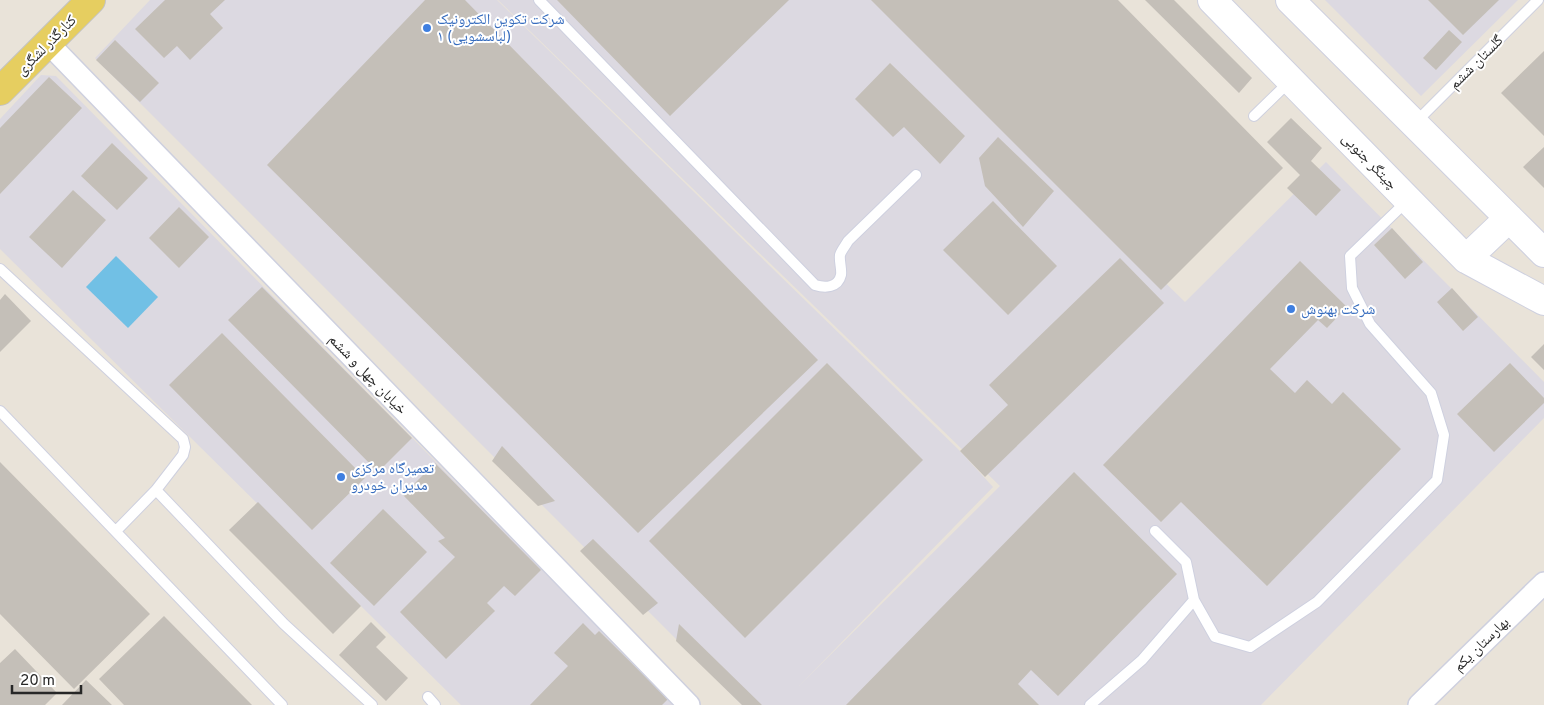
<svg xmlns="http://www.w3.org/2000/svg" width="1544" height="705" viewBox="0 0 1544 705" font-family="Overpass,'Noto Naskh Arabic',sans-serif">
<rect width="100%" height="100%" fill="#e9e3d9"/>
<path fill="#dcd9e1" d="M150 0H497L960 451 993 487 799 686 1000 486 498 0H877L1185 302 1326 162 1544 382V418L1261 705H742L95 58Z
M1325 0H1518L1421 96Z
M41 75 56 76 675 705H461L0 249V119Z"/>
<path fill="#71c0e5" d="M116 256 158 297 128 328 86 287Z"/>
<path fill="#c4bfb8" d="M165 0H225L210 14 223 28 190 60 177 46 164 58 135 29Z
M425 0H465L818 360 638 533 267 165Z
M557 0H789L670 116Z
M871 0H1118L1283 168 1161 290Z
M1145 0H1174L1252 78 1239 93Z
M1428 0H1499L1463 35Z
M1449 30 1462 42 1436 70 1423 58Z
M115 40 159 83 140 102 96 60Z
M1544 51V136L1501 93Z
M890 63 965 136 940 164 904 127 893 137 855 99Z
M49 77 82 108 0 194V128Z
M1291 118 1322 148 1311 161 1341 190 1316 216 1287 188 1300 175 1267 142Z
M998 137 1054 191 1023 227 985 186 979 158Z
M112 143 148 178 117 210 81 176Z
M1544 147V188L1523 167Z
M73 190 106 220 62 268 29 237Z
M993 201 1057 266 1008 315 943 250Z
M179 207 209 237 179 268 149 238Z
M1392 228 1423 262 1405 279 1374 245Z
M1120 258 1164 303 985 477 960 451 1008 405 989 385Z
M1300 261 1347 307 1327 328 1318 320 1270 369 1295 393 1307 380 1332 404 1343 392 1401 449 1267 586 1181 502 1161 522 1103 465Z
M262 287 412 438 378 472 228 320Z
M1452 288 1478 317 1463 331 1437 302Z
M5 294 31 321 0 352V300Z
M222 333 365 478 312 530 169 385Z
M1544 344V370L1531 357Z
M827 363 923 460 745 638 649 541Z
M1510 363 1544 398V403L1494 452 1457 414Z
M502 446 555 501 538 506 492 461Z
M0 462 150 614 74 689 0 614Z
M435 463 541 570 515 596 504 586 487 603 495 611 446 659 400 612 455 557 438 541 445 538 403 495Z
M1074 472 1177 574 1058 696 1031 670 1018 684 1039 705H846Z
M258 502 361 606 333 634 229 530Z
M383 509 427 552 374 606 330 563Z
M593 539 658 603 643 615 580 551Z
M164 616 252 705H124L99 679Z
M371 622 386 637 376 647 408 678 386 701 339 655Z
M583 623 595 635 599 631 668 699 662 705H530L568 666 554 653Z
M679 624 762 705H742L676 641Z
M15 649 57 693 45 705H0V663Z
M86 680 112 705H62Z"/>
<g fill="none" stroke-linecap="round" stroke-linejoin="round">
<g stroke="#ced0df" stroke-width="12">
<path id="service" d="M539 0 815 285C825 288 838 288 841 275 842 269 839 261 840 255 841 251 846 245 848 241L916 175
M1254 116 1290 81
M1415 123 1538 0
M0 269 183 439 185 447 183 455 156 490 116 531
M0 411 282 705
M156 490 284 624 372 705
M1194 600 1215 637 1250 647 1317 602 1437 480 1444 435 1431 393 1370 324 1352 288 1350 256 1407 201
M428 697 435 705
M1090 705 1142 660 1194 600 1186 562 1155 531"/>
</g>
<g stroke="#ced0df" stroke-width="24">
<path id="minor" d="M48 43 689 705
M1419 705 1544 583"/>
</g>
<g stroke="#ced0df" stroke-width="30">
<path id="secondary" d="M1212 0 1466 259 1544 301
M1290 0 1544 253
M1466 259 1509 218"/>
</g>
<g stroke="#c3c3c3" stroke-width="30">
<path id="primary" d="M0 91 91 0"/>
</g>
<use href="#service" stroke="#fff" stroke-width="10"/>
<use href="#minor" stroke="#fff" stroke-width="21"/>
<use href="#secondary" stroke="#fff" stroke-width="28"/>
<use href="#primary" stroke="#e6ce60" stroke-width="28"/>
</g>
<g fill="#3f7fe0" stroke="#fff" stroke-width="2">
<circle cx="427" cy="28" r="5"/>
<circle cx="1291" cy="309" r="5"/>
<circle cx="341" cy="477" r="5"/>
</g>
<g text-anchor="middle" stroke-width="4" stroke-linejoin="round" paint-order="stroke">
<g font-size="15" fill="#366cbe" stroke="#fff" text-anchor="start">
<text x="437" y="24">شرکت تکوین الکترونیک<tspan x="437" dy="17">۱ (لباسشویی)</tspan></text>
<text x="1301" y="314">شرکت بهنوش</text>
<text x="351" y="473">تعمیرگاه مرکزی<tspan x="351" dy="17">مدیران خودرو</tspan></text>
</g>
<g font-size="15" fill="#272727" stroke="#fff">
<text transform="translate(46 45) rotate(-45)" y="5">کنارگذر لشگری</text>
<text transform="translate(1476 62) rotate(-45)" y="5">گلستان ششم</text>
<text transform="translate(1370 161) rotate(46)" y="5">چیتگر جنوبی</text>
<text transform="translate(368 374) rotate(46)" y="5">خیابان چهل و ششم</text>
<text transform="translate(1481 644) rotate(-44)" y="5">بهارستان یکم</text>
</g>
</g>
<path d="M12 685v8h69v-8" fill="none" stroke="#272727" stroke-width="2.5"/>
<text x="20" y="685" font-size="15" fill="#272727" stroke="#ffffff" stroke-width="4" paint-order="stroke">20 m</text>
</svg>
